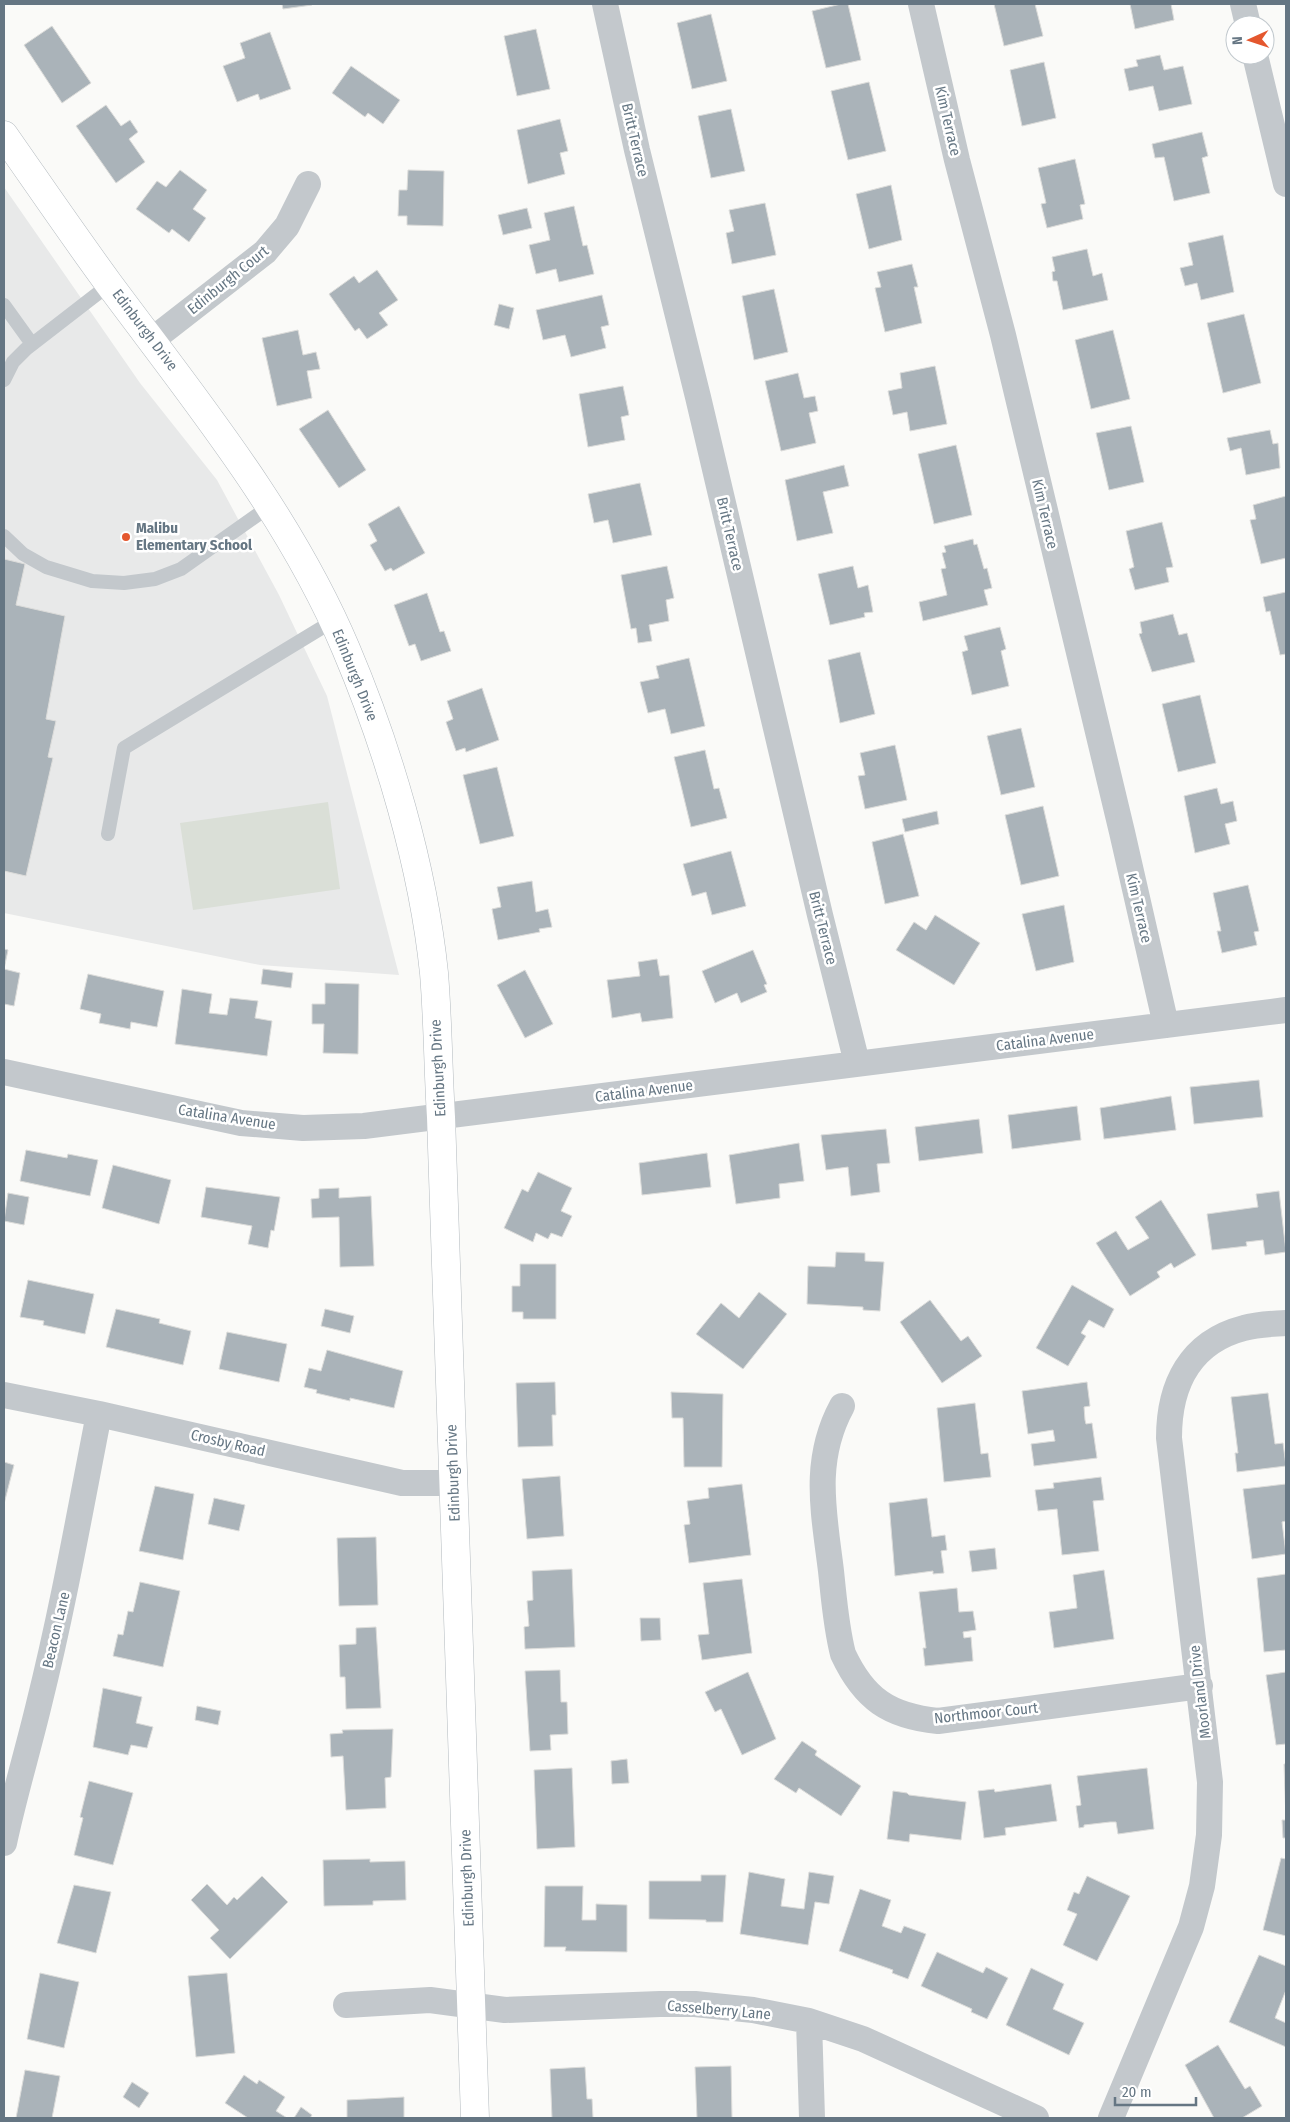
<svg xmlns="http://www.w3.org/2000/svg" width="1290" height="2122" viewBox="0 0 1290 2122" font-family="'Fira Sans Condensed',sans-serif">
<rect width="100%" height="100%" fill="#fafaf8"/>
<path fill="#e8e9e9" d="M4 187 140 383 217 480 279 595 327 696 399 975 260 965 4 913Z"/>
<path fill="#dadfd7" d="M328 802 340 889 193 910 180 823Z"/>
<path fill="#aab3b9" stroke="#dcdcda" d="M282 4H312V5L283 9Z
M841 4H848L861 60 826 68 812 11Z
M994 4H1035L1043 36 1004 46Z
M1130 4H1171L1174 20 1135 29Z
M711 14 727 81 692 89 677 23Z
M52 26 91 83 62 103 24 45Z
M536 29 550 89 517 96 504 36Z
M270 32 291 89 260 100 258 94 237 102 223 66 245 58 240 43Z
M1160 55 1164 70 1183 66 1192 104 1159 111 1153 86 1129 91 1124 69 1138 66 1136 60Z
M1044 62 1056 118 1022 126 1010 70Z
M351 66 400 100 383 124 368 113 365 117 332 93Z
M869 82 886 151 848 160 831 91Z
M106 105 121 126 130 120 138 132 129 139 145 162 116 183 76 126Z
M731 109 745 171 711 178 698 116Z
M560 119 568 151 560 153 565 174 528 184 517 130Z
M1202 132 1208 156 1202 158 1210 193 1174 201 1164 157 1155 158 1152 144Z
M1075 159 1085 204 1080 205 1083 219 1047 228 1041 204 1046 203 1038 168Z
M180 170 207 190 193 209 206 218 189 242 172 229 169 233 136 209 157 181 166 187Z
M408 170 444 171 443 226 407 225V216H398L399 190H407Z
M891 185 902 240 869 249 856 194Z
M765 203 776 255 732 264 726 233 734 231 729 210Z
M574 206 583 246 587 245 594 274 559 282 556 269 536 274 529 245 550 240 544 213Z
M527 208 532 228 503 235 498 215Z
M1223 235 1234 292 1201 300 1197 283 1185 286 1180 268 1193 265 1188 243Z
M1087 249 1093 276 1102 273 1108 300 1063 310 1057 281H1053L1052 272 1055 271 1052 257Z
M912 264 918 287H914L922 323 885 332 875 288 881 287 877 272Z
M377 270 398 300 379 313 388 325 367 339 359 328 355 331 329 294 354 276 359 283Z
M774 289 788 352 754 360 742 296Z
M602 295 609 325 601 327 606 348 571 357 565 335 543 340 536 310Z
M499 304 514 308 509 329 494 325Z
M1244 314 1261 383 1223 393 1207 323Z
M298 330 303 355 316 352 320 369 307 371 312 398 277 406 262 338Z
M1113 330 1130 399 1091 409 1075 340Z
M935 366 947 424 910 431 907 412 893 415 888 391 902 388 900 373Z
M798 373 804 398 815 396 818 411 809 413 816 443 781 451 765 381Z
M623 386 629 415 621 417 625 440 588 447 579 394Z
M328 410 366 470 339 488 299 429Z
M1131 426 1144 482 1109 490 1096 433Z
M1270 430 1273 444 1278 443 1280 468 1246 475 1241 448 1230 451 1227 438Z
M956 445 972 515 934 524 918 454Z
M844 465 849 486 823 492 833 533 797 541 785 480Z
M640 483 652 535 613 543 608 520 594 523 588 494Z
M1286 496V558L1261 564 1250 520 1256 519 1253 505Z
M399 506 425 553 393 571 391 568 385 571 370 545 377 541 368 524Z
M1162 522 1173 567 1166 568 1169 582 1135 590 1129 569 1134 567 1126 531Z
M973 539 974 545 977 544 984 569 987 568 992 588 984 590 988 605 923 621 919 602 947 595 941 569 946 568 942 553 946 552 944 546Z
M4 559 25 564 16 605 65 616 46 719 56 721 48 757 53 758 26 876 4 871Z
M667 566 674 598 666 600 669 621 649 625 652 641 638 643 636 628 631 629 621 575Z
M853 566 858 588 868 585 873 612 864 613 865 617 830 625 818 574Z
M1286 592V654L1280 655 1270 611 1266 612 1263 597Z
M427 593 440 632 444 631 451 651 421 661 415 644 409 646 394 605Z
M1173 614 1179 635 1187 633 1195 662 1152 672 1139 634 1142 633 1140 622Z
M1000 627 1006 649 1001 651 1009 686 972 695 962 652 968 650 964 636Z
M860 652 875 714 840 723 828 660Z
M689 658 705 726 671 734 665 709 648 713 640 682 659 678 656 666Z
M482 688 499 740 466 752 465 748 456 751 446 722 453 719 447 701Z
M1200 695 1216 763 1178 772 1162 704Z
M1021 728 1035 787 1001 795 987 736Z
M895 745 907 800 865 809 858 776 865 775 860 753Z
M705 750 714 789 719 788 727 818 691 827 674 757Z
M497 767 514 836 480 844 463 775Z
M1217 788 1221 804 1233 801 1237 821 1225 824 1230 844 1195 853 1184 796Z
M1043 806 1059 876 1021 885 1005 815Z
M937 811 939 824 905 832 902 819Z
M903 834 919 896 885 904 872 842Z
M731 851 746 906 712 915 706 892 692 896 683 864Z
M532 881 536 912 548 909 552 927 539 929 540 932 498 940 492 909 501 907 497 887Z
M1248 885 1259 931 1254 932 1257 945 1222 953 1217 931H1221L1213 893Z
M1064 905 1074 962 1036 971 1022 914Z
M935 915 980 943 954 985 896 950 914 922 926 930Z
M4 949 8 950 4 969 20 973 14 1006 4 1004Z
M753 950 767 984 764 985 767 992 741 1003 737 993 715 1003 702 971Z
M657 959 660 976 669 975 673 1018 642 1022 640 1013 612 1018 607 980 640 976 638 962Z
M263 969 293 973 291 988 261 984Z
M525 970 553 1024 525 1038 497 985Z
M88 974 164 991 157 1027 131 1022 130 1029 99 1023 101 1014 80 1009Z
M325 983 359 984 358 1054 323 1053 324 1024H312V1004H325Z
M182 989 212 994 209 1013 227 1015 230 998 258 1001 255 1018 272 1021 267 1056 175 1044Z
M1259 1080 1263 1117 1194 1124 1190 1087Z
M1171 1096 1176 1130 1104 1139 1100 1108Z
M1077 1106 1081 1140 1012 1149 1008 1115Z
M979 1119 983 1153 919 1161 915 1127Z
M886 1129 890 1163 877 1164 880 1192 851 1196 848 1167 826 1170 821 1135Z
M799 1143 804 1181 779 1184 780 1198 736 1204 729 1155Z
M26 1150 67 1158 68 1154 98 1160 90 1196 20 1181Z
M707 1153 711 1187 642 1195 639 1163Z
M113 1165 171 1180 159 1224 102 1208Z
M538 1172 572 1188 561 1211 572 1216 562 1237 551 1233 548 1239 536 1233 533 1242 504 1228 522 1189 528 1192Z
M206 1187 280 1197 274 1231 271 1230 268 1248 248 1244 252 1226 201 1217Z
M339 1188V1198L371 1196 374 1266 340 1267 339 1217 312 1218 311 1199 319 1198V1189Z
M1279 1191 1286 1252 1265 1255 1263 1240 1246 1242 1247 1246 1212 1250 1207 1214 1258 1207 1256 1194Z
M8 1193 29 1197 24 1225 4 1221Z
M1161 1200 1196 1255 1174 1268 1171 1263 1157 1272 1160 1277 1130 1296 1096 1243 1116 1231 1128 1250 1149 1238 1135 1217Z
M836 1252 865 1253V1261L884 1262 880 1311 863 1310V1307L807 1304 808 1266 835 1267Z
M520 1264H556V1319H523V1312H512V1286H520Z
M28 1280 94 1294 85 1334 43 1325 44 1321 20 1317Z
M1072 1285 1114 1309 1104 1328 1089 1320 1081 1333 1086 1336 1068 1366 1036 1348Z
M759 1292 787 1314 743 1369 696 1334 721 1303 739 1318Z
M930 1300 961 1341 968 1336 982 1356 942 1383 900 1322Z
M116 1309 160 1319 159 1323 191 1331 183 1365 106 1347Z
M325 1309 354 1316 350 1333 321 1326Z
M227 1332 287 1344 279 1382 219 1369Z
M327 1350 403 1371 394 1408 350 1398V1401L316 1393 317 1390 304 1387 309 1368 321 1371Z
M555 1382 556 1415H552L553 1446 518 1447 516 1383Z
M1087 1382 1090 1406 1084 1407 1085 1420 1086 1424 1092 1423 1097 1458 1034 1466 1031 1444 1055 1441 1053 1430 1028 1434 1022 1391Z
M671 1392 723 1394 722 1467H684L683 1418H672Z
M1268 1393 1275 1444 1283 1443 1286 1466 1237 1472 1235 1453H1238L1231 1397Z
M975 1403 981 1454 988 1453 991 1477 944 1482 937 1408Z
M4 1462 14 1465 4 1504Z
M560 1476 564 1536 527 1539 522 1479Z
M1101 1477 1104 1500 1093 1501 1099 1551 1062 1555 1057 1509 1038 1511 1035 1490 1054 1488 1053 1483Z
M742 1484 751 1555 689 1563 684 1525 690 1524 687 1501 709 1498 708 1488Z
M1286 1484V1521L1282 1522 1286 1554 1252 1559 1243 1489Z
M155 1486 194 1494 183 1560 139 1551Z
M214 1498 245 1505 239 1531 208 1524Z
M927 1498 932 1537 945 1535 947 1550 941 1551 944 1573 933 1574V1571L895 1576 889 1503Z
M376 1537 378 1605 339 1606 337 1538Z
M995 1548 997 1569 972 1572 969 1551Z
M572 1569 575 1647 525 1649 524 1627 529 1626 527 1601 533 1600 532 1571Z
M1104 1570 1114 1639 1054 1648 1049 1612 1077 1608 1073 1575Z
M1286 1574V1650L1264 1652 1257 1578Z
M742 1579 752 1653 702 1660 698 1635 709 1634 703 1583Z
M140 1582 180 1591 163 1667 113 1656 118 1634 123 1635 128 1611 133 1612Z
M957 1588 959 1612 973 1611 976 1630 963 1632 964 1638 971 1637 973 1661 925 1666 923 1648H926L919 1592Z
M640 1618H660L661 1640 641 1641Z
M376 1627 381 1708 346 1709 345 1677H340L339 1645 356 1644V1628Z
M560 1670 561 1702H567L568 1734 550 1735 551 1750 530 1751 525 1671Z
M748 1672 776 1739 742 1755 721 1709 715 1712 705 1692Z
M1286 1672V1744L1276 1745 1266 1675Z
M103 1688 142 1697 136 1723 153 1727 147 1748 131 1745 128 1755 93 1747Z
M197 1706 221 1711 218 1725 195 1720Z
M393 1729 391 1777 385 1778 386 1808 346 1810 343 1756 331 1757 330 1734 343 1733 342 1730Z
M802 1741 817 1751 815 1755 861 1786 841 1816 799 1788 796 1793 774 1779Z
M627 1759 629 1783 612 1784 611 1761Z
M1284 1764H1286V1838H1283L1282 1820H1286Z
M572 1768 575 1847 537 1849 534 1770Z
M1147 1768 1154 1829 1118 1834 1116 1822H1110L1084 1825V1827L1079 1828 1076 1806 1081 1805 1077 1776Z
M89 1781 133 1793 113 1865 74 1855 83 1818 80 1817Z
M1051 1784 1057 1821 1005 1828 1006 1835 984 1838 978 1791 994 1789 995 1792Z
M893 1791 907 1793 909 1795 966 1802 961 1840 910 1834 909 1842 887 1839Z
M1281 1858 1286 1859V1936L1263 1930Z
M370 1859V1862L405 1861 406 1900 373 1901V1905L324 1906 323 1860Z
M749 1872 785 1879 781 1906 804 1909 809 1872 834 1876 829 1904 815 1902 808 1945 740 1934Z
M701 1875H726L723 1922H706V1920L649 1919V1881H701Z
M262 1876 288 1902 230 1959 210 1938 219 1930 191 1900 207 1884 227 1905 234 1897 237 1900Z
M1087 1876 1130 1896 1097 1961 1063 1945 1077 1914 1067 1910 1074 1892 1079 1894Z
M74 1885 111 1892 96 1953 57 1943Z
M545 1886H583L582 1920H596V1904L627 1905V1952L565 1951 566 1947H544Z
M860 1889 891 1900 882 1926 901 1933 904 1926 926 1934 908 1979 892 1973 893 1970 839 1951Z
M937 1952 983 1973 986 1967 1008 1978 987 2019 971 2012 972 2009 921 1986Z
M1259 1955 1286 1966V1990L1275 2018 1286 2023V2047L1229 2022Z
M1031 1968 1064 1984 1053 2009 1084 2023 1069 2055 1006 2025Z
M40 1973 79 1982 64 2048 27 2039Z
M227 1973 235 2053 196 2057 188 1976Z
M1218 2045 1245 2089 1250 2086 1262 2106 1242 2118H1214L1185 2065Z
M731 2066 732 2118H697L695 2067Z
M585 2067 587 2099H592L593 2118H552L550 2069Z
M25 2070 60 2076 52 2118H16Z
M244 2075 257 2084 259 2080 285 2097 276 2111 287 2118H248L225 2103Z
M132 2082 149 2093 139 2108 123 2097Z
M404 2097V2118H347V2100Z
M301 2107 312 2115 310 2118H294Z"/>
<g fill="none" stroke-linecap="round" stroke-linejoin="round">
<g stroke="#b3babf" stroke-width="29">
<path id="secondary" d="M4 135C39 185 73 235 109 284 195 400 289 514 346 649 388 748 423 866 434 973 438 1021 438 1069 441 1117L475 2118"/>
</g>
<path stroke="#c3c8cc" stroke-width="14" d="M4 305 32 344
M4 380 13 362 26 349 110 284
M4 536 23 554 46 567 92 581 124 583 155 579 181 569 270 506
M108 834 124 748 333 621"/>
<path stroke="#c3c8cc" stroke-width="26" d="M605 4 637 150 698 397 820 915 857 1063
M921 4 957 160 1003 335 1122 832 1166 1025
M1243 4 1248 25
M1255 55 1286 184
M152 340 265 252 287 226 308 184
M4 1072 241 1123 303 1128 364 1126 1286 1010
M4 1395 99 1414 402 1483H454
M842 1406C812 1461 824 1513 831 1571 834 1599 836 1627 843 1654 864 1699 889 1716 938 1721L1200 1686
M4 1843C14 1796 28 1750 39 1704 63 1608 80 1511 99 1414
M346 2005 430 2000 505 2010 660 2004H695L753 2010 809 2021 863 2039 1036 2118
M809 2021 812 2118
M1111 2118 1191 1927 1202 1886 1209 1835 1210 1782 1169 1438C1169 1385 1190 1342 1244 1328 1258 1324 1273 1324 1286 1323"/>
<use href="#secondary" stroke="#fff" stroke-width="28"/>
</g>
<circle fill="#e4572e" stroke="#fff" stroke-width="2" cx="126" cy="537" r="5"/>
<g text-anchor="middle" stroke-width="5" stroke-linejoin="round" paint-order="stroke">
<g font-size="15" fill="#657683" stroke="#fff">
<text transform="translate(948 121) rotate(77)" y="5">Kim Terrace</text>
<text transform="translate(635 140) rotate(77)" y="5">Britt Terrace</text>
<text transform="translate(228 280) rotate(-39)" y="5">Edinburgh Court</text>
<text transform="translate(145 330) rotate(53)" y="5">Edinburgh Drive</text>
<text transform="translate(1045 514) rotate(77)" y="5">Kim Terrace</text>
<text transform="translate(730 534) rotate(77)" y="5">Britt Terrace</text>
<text transform="translate(355 675) rotate(68)" y="5">Edinburgh Drive</text>
<text transform="translate(1139 908) rotate(77)" y="5">Kim Terrace</text>
<text transform="translate(823 928) rotate(76)" y="5">Britt Terrace</text>
<text transform="translate(1045 1040) rotate(-7)" y="5">Catalina Avenue</text>
<text transform="translate(438 1068) rotate(-93)" y="5">Edinburgh Drive</text>
<text transform="translate(644 1091) rotate(-7)" y="5">Catalina Avenue</text>
<text transform="translate(227 1117) rotate(9)" y="5">Catalina Avenue</text>
<text transform="translate(228 1443) rotate(13)" y="5">Crosby Road</text>
<text transform="translate(453 1473) rotate(-92)" y="5">Edinburgh Drive</text>
<text transform="translate(56 1630) rotate(-77)" y="5">Beacon Lane</text>
<text transform="translate(1200 1692) rotate(-97)" y="5">Moorland Drive</text>
<text transform="translate(986 1713) rotate(-6)" y="5">Northmoor Court</text>
<text transform="translate(467 1878) rotate(-92)" y="5">Edinburgh Drive</text>
<text transform="translate(719 2010) rotate(5)" y="5">Casselberry Lane</text>
</g>
<g font-size="15" font-weight="bold" fill="#657683" stroke="#fff" text-anchor="start">
<text x="136" y="533">Malibu<tspan x="136" dy="17">Elementary School</tspan></text>
</g>
</g>
<rect width="1290" height="2122" fill="none" stroke="#657683" stroke-width="10"/>
<g transform="translate(1250 40) rotate(267)"><circle r="24" fill="#ffffff" stroke="#c1c8cd"/>
<path d="M0-4L9 19L0 12L-9 19Z" fill="#e4572e"/>
<text y="-8" font-size="14" font-weight="bold" text-anchor="middle" fill="#657683">N</text>
</g>
<path d="M1115 2097v8h81v-8" fill="none" stroke="#657683" stroke-width="2.5"/>
<text x="1122" y="2097" font-size="15" fill="#657683" stroke="#ffffff" stroke-width="4" paint-order="stroke">20 m</text>
</svg>
